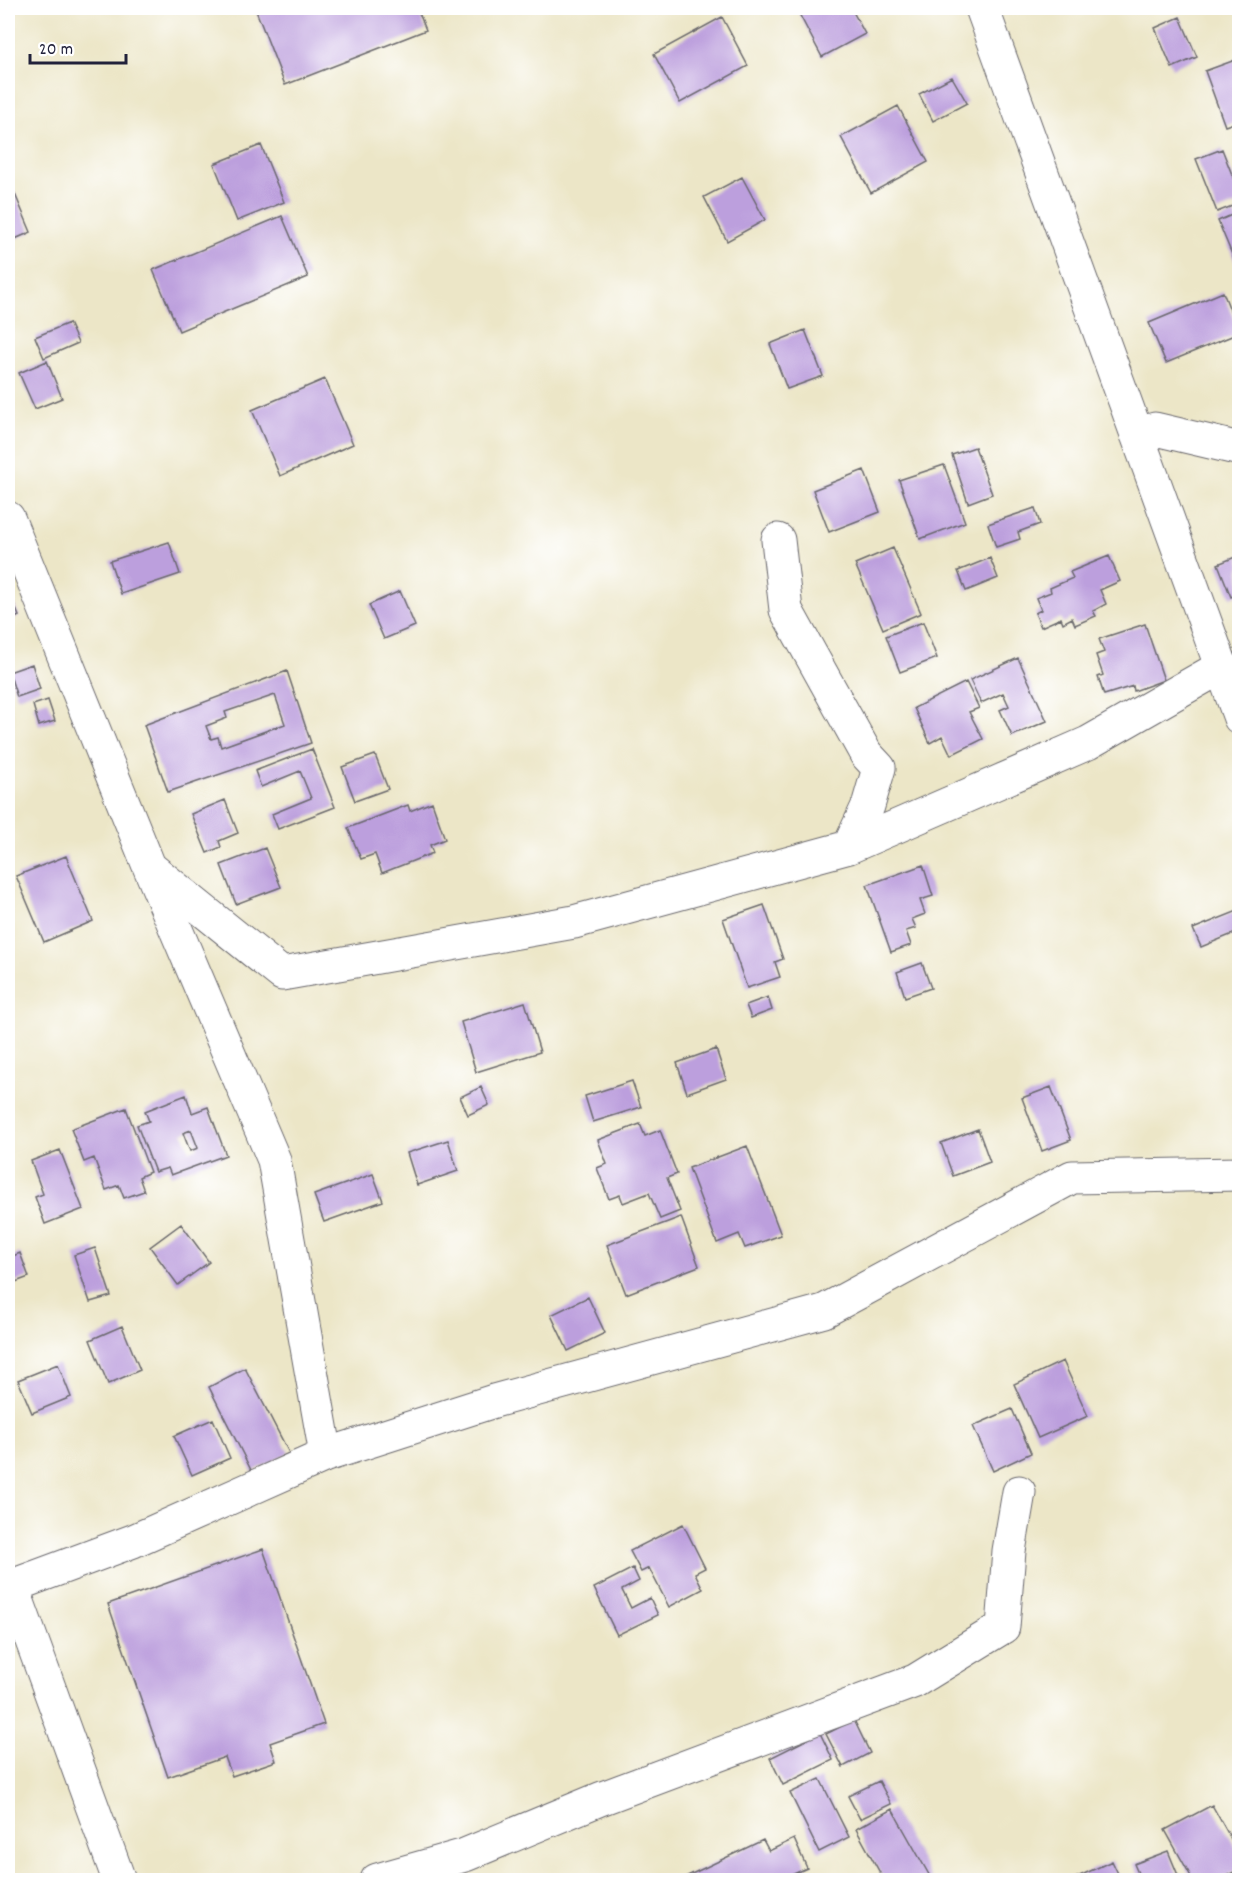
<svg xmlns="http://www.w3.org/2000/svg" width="1247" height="1888" viewBox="0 0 1247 1888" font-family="Dekko,sans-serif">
<rect width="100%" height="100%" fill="#fff"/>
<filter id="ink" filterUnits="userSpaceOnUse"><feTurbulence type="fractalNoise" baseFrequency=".0167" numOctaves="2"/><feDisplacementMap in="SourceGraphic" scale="12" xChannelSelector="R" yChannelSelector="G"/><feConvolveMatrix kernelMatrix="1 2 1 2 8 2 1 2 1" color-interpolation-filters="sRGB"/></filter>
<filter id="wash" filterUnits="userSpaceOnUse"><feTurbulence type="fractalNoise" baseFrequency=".008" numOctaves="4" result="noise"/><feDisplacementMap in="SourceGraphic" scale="24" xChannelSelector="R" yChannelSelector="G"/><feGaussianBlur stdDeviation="1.35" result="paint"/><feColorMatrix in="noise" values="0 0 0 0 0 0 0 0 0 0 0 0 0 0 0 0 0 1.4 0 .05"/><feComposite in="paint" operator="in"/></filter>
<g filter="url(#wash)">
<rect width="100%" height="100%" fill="#ece6c7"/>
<g id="blocks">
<path fill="#bc9fdd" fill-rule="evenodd" d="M255 8H417L426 30 285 85Z
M796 8H851L865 34 822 57Z
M722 17 748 66 680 103 654 54Z
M1180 17 1197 57 1172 68 1155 28Z
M1238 59 1240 64V121L1225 126 1205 71Z
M952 77 967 103 933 121 919 94Z
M898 106 928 162 871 193 841 137Z
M261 145 284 202 237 221 214 164Z
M1222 149 1240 195V203L1217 212 1196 159Z
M742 177 765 220 727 241 704 197Z
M12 187 31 232 8 242V189Z
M1234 214 1240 227 1239 271 1218 221Z
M282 216 308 277 179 331 153 270Z
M1223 292 1239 333 1166 363 1149 323Z
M69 323 78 343 44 358 35 337Z
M805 330 823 376 787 389 770 344Z
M47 361 62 398 35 409 19 373Z
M325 379 353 444 280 476 252 410Z
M975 447 992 494 968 503 952 455Z
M944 465 965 522 920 539 899 480Z
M864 470 880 512 829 532 813 490Z
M1035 508 1040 524 1018 532 1020 539 996 547 988 524Z
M169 542 180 574 121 594 110 561Z
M893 548 921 613 883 629 855 564Z
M1240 555V593L1231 597 1218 564Z
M1109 556 1120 581 1100 590 1106 604 1093 611 1096 616 1075 625 1072 618 1063 623 1061 618 1041 627 1035 613 1041 610 1036 598 1051 592 1050 588 1073 578 1070 572Z
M990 558 998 578 966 591 958 571Z
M8 590 19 616 8 621Z
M400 591 415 626 384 639 369 605Z
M923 622 937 658 900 672 886 636Z
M1145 624 1164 680 1134 691 1133 686 1104 695 1098 677 1103 675 1096 655 1104 652 1099 639Z
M1018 658 1047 721 1012 736 1000 710 1009 706 1003 693 981 703 970 680Z
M32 664 40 689 17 697 9 672Z
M287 671 311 743 168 792 144 725ZM275 695 285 724 221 747 218 737 211 739 206 726 227 718 225 712Z
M966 682 979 708 969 712 983 739 951 755 942 736 930 743 914 708Z
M48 700 55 721 39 726 33 705Z
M312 749 335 807 278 829 272 814 311 798 300 771 261 787 255 771Z
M375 755 388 789 355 801 342 767Z
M225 800 238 833 219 841 221 847 207 853 191 814Z
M432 802 445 839 430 845 433 853 382 873 375 854 361 859 348 828 408 805 410 811Z
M265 848 281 887 236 904 221 865Z
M66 856 93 921 44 942 16 876Z
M923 865 933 896 920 900 925 914 912 919 916 928 906 931 911 945 891 952 867 885Z
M764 905 783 959 775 962 780 977 747 988 723 919Z
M1240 910V931L1201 947 1193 929Z
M922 963 931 988 905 997 897 972Z
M768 997 772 1010 751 1018 746 1005Z
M525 1002 540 1052 476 1072 461 1022Z
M716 1049 726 1079 687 1093 677 1063Z
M632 1081 641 1107 593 1122 585 1096Z
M481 1087 489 1105 468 1115 460 1097Z
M1051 1087 1071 1140 1042 1151 1022 1098Z
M186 1095 192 1113 208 1107 226 1155 171 1175 168 1168 155 1172 137 1125 149 1121 145 1111ZM191 1130 198 1148 190 1151 183 1133Z
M126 1108 150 1172 139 1177 144 1191 124 1198 119 1185 106 1190 94 1158 84 1162 71 1129Z
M640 1124 645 1136 660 1130 677 1174 667 1178 680 1211 660 1219 649 1193 623 1203 620 1195 609 1199 597 1168 607 1164 598 1140Z
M978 1129 990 1162 953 1176 941 1143Z
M448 1140 458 1171 417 1185 407 1153Z
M747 1146 781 1235 745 1248 739 1234 717 1243 689 1168Z
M60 1150 83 1209 45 1224 35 1197 43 1194 31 1161Z
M373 1174 383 1201 324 1222 314 1195Z
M681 1217 699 1266 626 1294 607 1245Z
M181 1224 209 1262 178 1285 150 1247Z
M95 1248 111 1296 90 1302 74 1255Z
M20 1253 29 1277 10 1284 8 1277V1258Z
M588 1297 605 1333 568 1351 551 1315Z
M122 1326 140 1370 108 1384 90 1340Z
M1063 1361 1088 1416 1038 1438 1014 1384Z
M58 1364 71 1397 32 1413 18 1380Z
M245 1368 289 1453 252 1472 209 1387Z
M1012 1409 1031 1453 993 1471 973 1426Z
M213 1419 230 1458 192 1475 174 1436Z
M683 1524 705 1568 695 1573 703 1589 669 1607 649 1568 641 1572 630 1551Z
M263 1549 324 1724 270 1743 276 1761 232 1776 225 1757 168 1777 108 1604Z
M633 1568 639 1581 622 1590 631 1608 650 1598 658 1615 617 1635 594 1588Z
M854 1720 870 1753 843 1767 826 1734Z
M820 1733 833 1760 783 1785 770 1758Z
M820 1779 849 1837 819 1852 790 1793Z
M879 1781 891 1804 860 1819 848 1796Z
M1212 1805 1240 1855V1869L1218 1880H1193L1165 1830Z
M892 1809 932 1880H884L856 1829Z
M794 1839 807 1868 780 1880H679L763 1840 769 1851Z
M1168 1851 1180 1880H1141L1134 1864Z
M1112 1861 1121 1880H1073V1879Z"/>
</g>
</g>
<g filter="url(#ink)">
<use href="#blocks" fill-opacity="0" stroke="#69676c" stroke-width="1.5"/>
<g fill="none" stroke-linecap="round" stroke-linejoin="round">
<g stroke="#69676c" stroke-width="35">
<path id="minor" d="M982 8 1240 718
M1137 435 1155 429 1240 449
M8 518 149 866 274 1160 326 1455 133 1541 12 1586 119 1880
M778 540 786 610 866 754 879 768 868 806 849 847
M152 869 282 974 574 922 849 847 1088 743 1221 667
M326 1455 494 1401 824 1311 1072 1177 1240 1174
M377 1880 465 1855 600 1799 915 1681 1003 1627 1009 1551 1019 1492"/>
</g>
<use href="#minor" stroke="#fff" stroke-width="33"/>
</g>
</g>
<rect width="1247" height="1888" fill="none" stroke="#fff" stroke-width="30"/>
<path d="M30 54v9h96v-9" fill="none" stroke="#22223b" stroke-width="3"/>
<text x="39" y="54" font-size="18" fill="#22223b" stroke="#ffffff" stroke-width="4.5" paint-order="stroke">20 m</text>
</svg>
